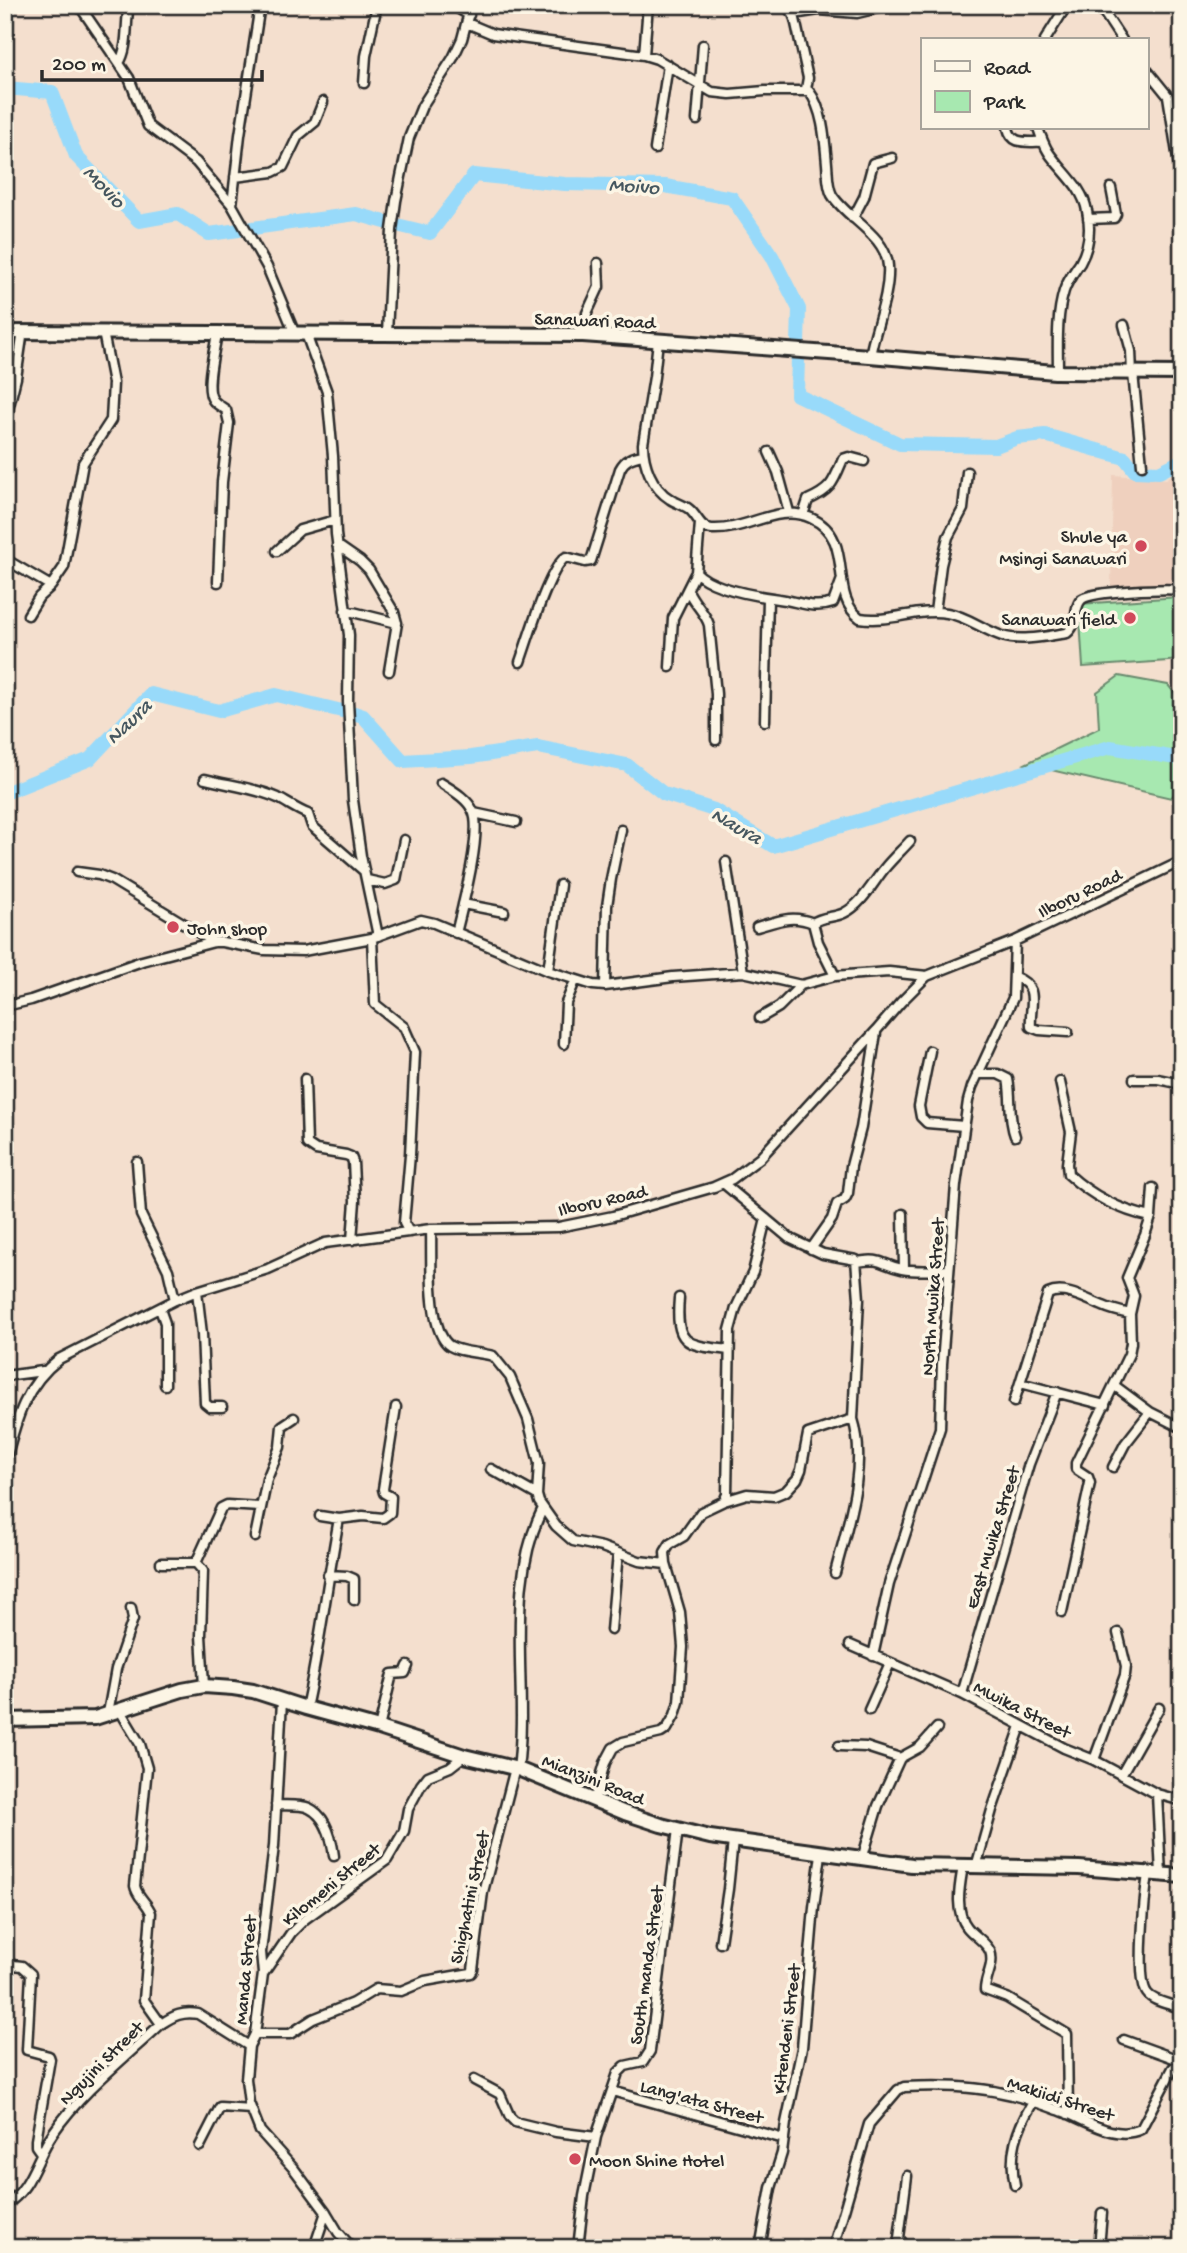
<svg xmlns="http://www.w3.org/2000/svg" width="1187" height="2253" viewBox="0 0 1187 2253" font-family="'Gochi Hand',sans-serif">
<rect width="100%" height="100%" fill="#f4dfce"/>
<filter id="ink" filterUnits="userSpaceOnUse"><feTurbulence type="fractalNoise" baseFrequency=".0143" numOctaves="2"/><feDisplacementMap in="SourceGraphic" scale="14" xChannelSelector="R" yChannelSelector="G"/><feConvolveMatrix kernelMatrix="1 2 1 2 8 2 1 2 1" color-interpolation-filters="sRGB"/></filter>
<g filter="url(#ink)">
<path fill="#efd0be" d="M1113 475 1167 479 1168 476 1179 477 1177 494 1172 587 1111 588Z"/>
<path fill="#a7e8b0" stroke="#698a6e" stroke-width="2" d="M1179 597 1182 660 1083 667 1079 604Z
M1119 676 1168 685 1182 702V784L1171 798 1025 764 1099 728 1097 692Z"/>
<g fill="none" stroke-linecap="round" stroke-linejoin="round">
<path stroke="#98dafa" stroke-width="14" d="M5 88 52 92 76 156 139 221 178 214 209 234 239 230
M401 226 430 233 474 175 565 184 665 186 732 198 772 256 799 309 798 344
M253 228 356 214 389 223
M798 357 797 395 900 444 996 446 1017 438 1045 435 1125 458 1135 471 1159 472 1179 462 1182 463
M354 713 363 716 403 761 471 757 538 747 627 765 664 794 714 810 773 846 1110 747 1182 759
M5 793 90 759 151 694 219 711 276 695 342 711"/>
<g stroke="#2b2b2b" stroke-width="13">
<path id="street" d="M79 5 129 78 148 126 196 162 232 205 267 267 295 334
M452 5 469 15
M785 5 793 14 795 19 808 78 806 89
M1099 5 1122 40
M793 14 819 10 857 13 878 8
M467 23 493 34 513 37 644 55 657 59 712 92 730 94 765 91H809C823 109 825 141 827 164 828 174 827 185 832 195 847 219 886 235 888 266 890 295 875 327 870 356
M1045 40 1067 5
M644 55 648 5
M119 63C129 47 125 24 129 5
M1147 70 1168 96 1182 185
M364 83 366 56 377 5
M697 120 703 45
M1008 128C1012 146 1027 141 1043 142
M1038 128C1041 137 1044 145 1049 153 1062 172 1083 187 1087 211 1091 229 1089 247 1080 263 1074 272 1067 281 1064 291 1056 317 1058 346 1058 373
M655 149 668 65
M235 177 273 172 283 167 298 136 315 122 323 102
M232 205 240 135 260 5
M853 218 864 197 873 163 892 158
M1088 219 1114 218 1116 214 1111 188
M1124 325 1131 351 1132 373
M217 333C215 349 204 388 213 400 216 404 222 407 226 410L229 423 222 482 218 582
M306 334 327 392 333 456 336 534 349 635 348 701 353 800 361 856 378 936
M387 334 392 230 396 201 409 138 422 106 453 58 462 39 471 5
M585 336 587 313 599 287 598 263
M658 341 654 377 643 444C643 464 652 488 670 499 676 503 684 505 689 509 698 516 699 528 712 529 747 531 777 503 811 518 857 539 827 594 860 618 890 623 918 608 947 613 967 616 983 630 1002 636 1022 642 1047 636 1067 633 1079 624 1073 606 1082 599 1093 591 1166 588 1182 590
M1133 373 1142 465
M5 422 16 378 23 331
M769 452 778 472 789 512
M803 515 808 500C832 489 833 483 843 459L849 457 864 461
M700 523 696 572C711 589 757 596 779 599 798 601 813 610 833 603L842 579
M337 545 360 561 369 570 394 612 397 623 389 671
M277 551 300 530 335 520
M5 559 51 586
M688 590C693 603 705 612 709 625L716 694V740
M345 610 397 623
M935 612 941 565 948 537 963 509 967 472
M28 615 39 597 51 586 64 567 83 463 111 420 113 383 103 332
M520 662C528 640 549 567 566 557L585 562 591 561 620 469C625 459 632 457 643 455
M670 667 673 618 696 572
M765 721 768 598
M205 779C228 785 256 788 278 798 288 803 297 810 308 814L312 826 364 871
M441 783C452 790 467 798 473 811 483 831 462 909 456 933
M474 813 516 822
M726 862 743 972
M77 872 99 875 112 880 214 942
M367 880 385 884 396 880 404 840
M463 904 504 912
M757 927C778 921 792 914 813 923
M372 938 375 1004 404 1027 415 1052 410 1155 404 1223 409 1232
M548 971 560 885
M835 976 818 942 813 923C822 916 834 918 844 913 862 904 872 884 884 869 892 859 902 850 910 841
M1015 977C1041 987 1029 1005 1031 1027L1039 1030 1068 1032
M605 986 607 906 611 879 621 830
M5 1006 31 1000 142 961 214 942H222L264 950 303 951 372 938 421 920 434 923 548 971 593 985 605 986 673 977 743 972 801 985 835 976 847 975 889 972 927 976
M760 1018 779 1007 801 985
M564 1044 566 1003 575 981
M930 1051 919 1106 921 1117 927 1123 964 1126
M977 1074H998L1008 1079C1012 1098 1008 1118 1015 1136
M305 1079 307 1144 316 1150 346 1155 351 1157 353 1162 355 1201 352 1240
M1134 1079H1158L1182 1084
M1060 1082 1071 1132 1067 1164 1068 1174C1092 1196 1118 1210 1151 1217L1145 1235 1127 1278 1134 1296 1130 1314 1131 1343 1129 1354 1076 1463V1469L1088 1477 1090 1483 1062 1612
M137 1162 141 1215 168 1270 175 1300
M723 1183 789 1238 823 1254 856 1260 859 1299 853 1419 808 1434 801 1470 797 1479 786 1491 774 1496 747 1494 724 1501
M903 1214 904 1269
M1151 1217 1153 1188
M431 1229C432 1256 427 1331 450 1346 462 1353 480 1352 493 1356L510 1377 528 1419 539 1463 537 1495 539 1502 556 1526 573 1541 602 1547 639 1561 666 1564
M811 1249 832 1219 837 1204 845 1199 848 1193 851 1166 861 1128 876 1033
M857 1262C883 1257 881 1265 902 1269 918 1272 934 1270 949 1270
M197 1291 202 1334 205 1403 210 1407H222
M679 1298C675 1346 687 1345 729 1350
M160 1309 165 1323V1385
M5 1376 43 1371
M1020 1383 1105 1405
M1115 1386 1150 1412 1182 1428
M1014 1402 1048 1294C1065 1286 1087 1300 1103 1306 1112 1310 1121 1312 1130 1314
M5 1463C16 1421 24 1386 59 1359L175 1300 197 1291 268 1269 325 1243 431 1229 559 1227 613 1216 714 1187 732 1179 760 1158 876 1031 901 1002 927 976 1015 941 1182 861
M1113 1467 1125 1444 1150 1412
M491 1469 537 1495
M320 1516 339 1519 363 1516 383 1518 390 1513 391 1497 384 1493 383 1489 396 1407
M255 1537 267 1479 280 1447 282 1426 294 1418
M161 1563H196L203 1571 201 1635 204 1686
M196 1563 221 1508 227 1505 260 1507
M835 1573C847 1526 868 1466 853 1419
M328 1575 347 1576 354 1579V1600
M611 1630 618 1553
M850 1645 962 1694 1064 1748 1094 1760 1157 1794 1182 1801
M873 1656 889 1584 940 1428 942 1364 956 1185 968 1101 972 1087 1013 998 1015 941
M962 1694 1029 1464 1057 1392
M282 1701 274 1846 261 1952 263 1974 255 2034 249 2046 246 2079 249 2103 260 2131 294 2169 326 2212 338 2232 352 2248
M306 1708C320 1646 327 1582 339 1519
M119 1709 140 1744 147 1768 135 1886C137 1897 147 1902 151 1913L144 2000 161 2024
M869 1710 890 1663
M108 1713 116 1669 133 1619 131 1608
M379 1728 392 1674 405 1673 408 1666
M839 1746 866 1747 900 1758
M1094 1760 1125 1675 1126 1666 1118 1633
M518 1769C529 1683 503 1589 543 1508
M1121 1775 1159 1708
M1157 1794 1161 1875
M594 1801 605 1763 613 1748 623 1742 661 1733 667 1729 675 1715 679 1702 683 1647 680 1612 666 1564 665 1552 670 1544 684 1536 701 1512 724 1501 727 1494 730 1330 736 1308 753 1272 766 1219
M276 1805C285 1806 300 1804 309 1808 326 1816 332 1840 334 1856
M862 1859 878 1806 900 1758 920 1747 937 1728
M963 1866C960 1885 954 1910 967 1927 973 1935 985 1941 990 1951 995 1965 985 1977 985 1990L1007 1998 1067 2034 1068 2114
M976 1867 992 1810 1021 1726
M1148 1874C1145 1894 1136 1979 1147 1993 1153 2002 1172 2004 1182 2009
M720 1943 728 1889 733 1841
M5 1964 22 1966 31 1974 27 2050 49 2056 50 2059 36 2140V2146L41 2153
M263 1974 291 1933 305 1919 387 1860 404 1831 408 1809 421 1785 428 1776 450 1767 464 1756
M255 2034H290L313 2019 353 2003 376 1989 401 1991 425 1981 471 1973 473 1970 483 1892 515 1768
M1124 2040 1182 2061
M474 2080 500 2094 510 2117 515 2122 556 2132 596 2137
M612 2091 784 2139
M200 2146 220 2107 251 2109
M1015 2185C1008 2154 1017 2129 1033 2102
M5 2205C32 2189 36 2157 53 2133 81 2092 125 2058 161 2024 173 2016 183 2011 198 2014L249 2046
M314 2248 326 2212
M578 2248 584 2196 596 2137 618 2073 625 2066 643 2062 650 2051 678 1829
M760 2248 771 2188 782 2153 786 2123 802 2048 814 1907 821 1854
M833 2248 869 2124 898 2090 904 2087C939 2085 978 2086 1012 2095 1029 2099 1047 2106 1064 2112 1088 2121 1115 2141 1141 2129L1173 2068 1182 2062
M906 2248 899 2238 907 2176
M1099 2248 1102 2213"/>
</g>
<g stroke="#2b2b2b" stroke-width="18">
<path id="secondary" d="M5 332 583 335 870 356 1055 372 1182 373
M5 1720 95 1718 182 1690 204 1686 233 1688 253 1691 306 1708 379 1728 464 1756 518 1769 625 1813 661 1825 710 1837 912 1865 1079 1868 1182 1876"/>
</g>
<use href="#street" stroke="#fcf5e5" stroke-width="8"/>
<use href="#secondary" stroke="#fcf5e5" stroke-width="12"/>
</g>
</g>
<g fill="#d1495b" stroke="#fcf5e5" stroke-width="2.5">
<circle cx="1141" cy="546" r="7"/>
<circle cx="1130" cy="618" r="7"/>
<circle cx="173" cy="927" r="7"/>
<circle cx="575" cy="2159" r="7"/>
</g>
<g text-anchor="middle" stroke-width="7" stroke-linejoin="round" paint-order="stroke">
<g font-size="19" fill="#2b2b2b" stroke="#fcf5e5">
<text transform="translate(595 319) rotate(2)" y="7">Sanawari Road</text>
<text transform="translate(1079 892) rotate(-26)" y="7">Ilboru Road</text>
<text transform="translate(602 1199) rotate(-13)" y="7">Ilboru Road</text>
<text transform="translate(931 1297) rotate(-86)" y="7">North Mwika Street</text>
<text transform="translate(991 1537) rotate(-73)" y="7">East Mwika Street</text>
<text transform="translate(1023 1708) rotate(27)" y="7">Mwika Street</text>
<text transform="translate(594 1778) rotate(22)" y="7">Mianzini Road</text>
<text transform="translate(330 1883) rotate(-39)" y="7">Kilomeni Street</text>
<text transform="translate(468 1897) rotate(-78)" y="7">Shighatini Street</text>
<text transform="translate(645 1965) rotate(-82)" y="7">South manda Street</text>
<text transform="translate(244 1970) rotate(-85)" y="7">Manda Street</text>
<text transform="translate(785 2029) rotate(-83)" y="7">Kitendeni Street</text>
<text transform="translate(100 2062) rotate(-45)" y="7">Ngujini Street</text>
<text transform="translate(1061 2097) rotate(18)" y="7">Makiidi Street</text>
<text transform="translate(702 2100) rotate(15)" y="7">Lang'ata Street</text>
</g>
<g font-size="19" fill="#2b2b2b" stroke="#fcf5e5" text-anchor="end">
<text x="1127" y="542">Shule ya<tspan x="1127" dy="22">Msingi Sanawari</tspan></text>
<text x="1116" y="625">Sanawari field</text>
<text x="187" y="934" text-anchor="start">John shop</text>
<text x="589" y="2166" text-anchor="start">Moon Shine Hotel</text>
</g>
<g font-size="21" font-style="italic" fill="#46575f" stroke="#fcf5e5">
<text transform="translate(634 185) rotate(4)" y="7">Moivo</text>
<text transform="translate(105 186) rotate(46)" y="7">Movio</text>
<text transform="translate(128 721) rotate(-44)" y="7">Naura</text>
<text transform="translate(737 825) rotate(30)" y="7">Naura</text>
</g>
</g>
<rect width="1187" height="2253" fill="none" stroke="#fcf5e5" stroke-width="28"/>
<rect x="14" y="14" width="1159" height="2225" fill="none" stroke="#2b2b2b" stroke-width="2.5" filter="url(#ink)"/>
<rect x="921" y="38" width="228" height="91" fill="#fcf5e5" stroke="#a8a49b" stroke-width="2"/>
<rect x="935" y="61" width="35" height="10" fill="#fcf5e5" stroke="#a8a49b" stroke-width="2"/>
<text x="984" y="74" font-size="21" fill="#2b2b2b">Road</text>
<rect x="935" y="91" width="35" height="21" fill="#a7e8b0" stroke="#a8a49b" stroke-width="2"/>
<text x="984" y="108" font-size="21" fill="#2b2b2b">Park</text>
<path d="M42 70v10h220v-10" fill="none" stroke="#2b2b2b" stroke-width="3.5"/>
<text x="52" y="70" font-size="21" fill="#2b2b2b" stroke="#fcf5e5" stroke-width="5" paint-order="stroke">200 m</text>
</svg>
